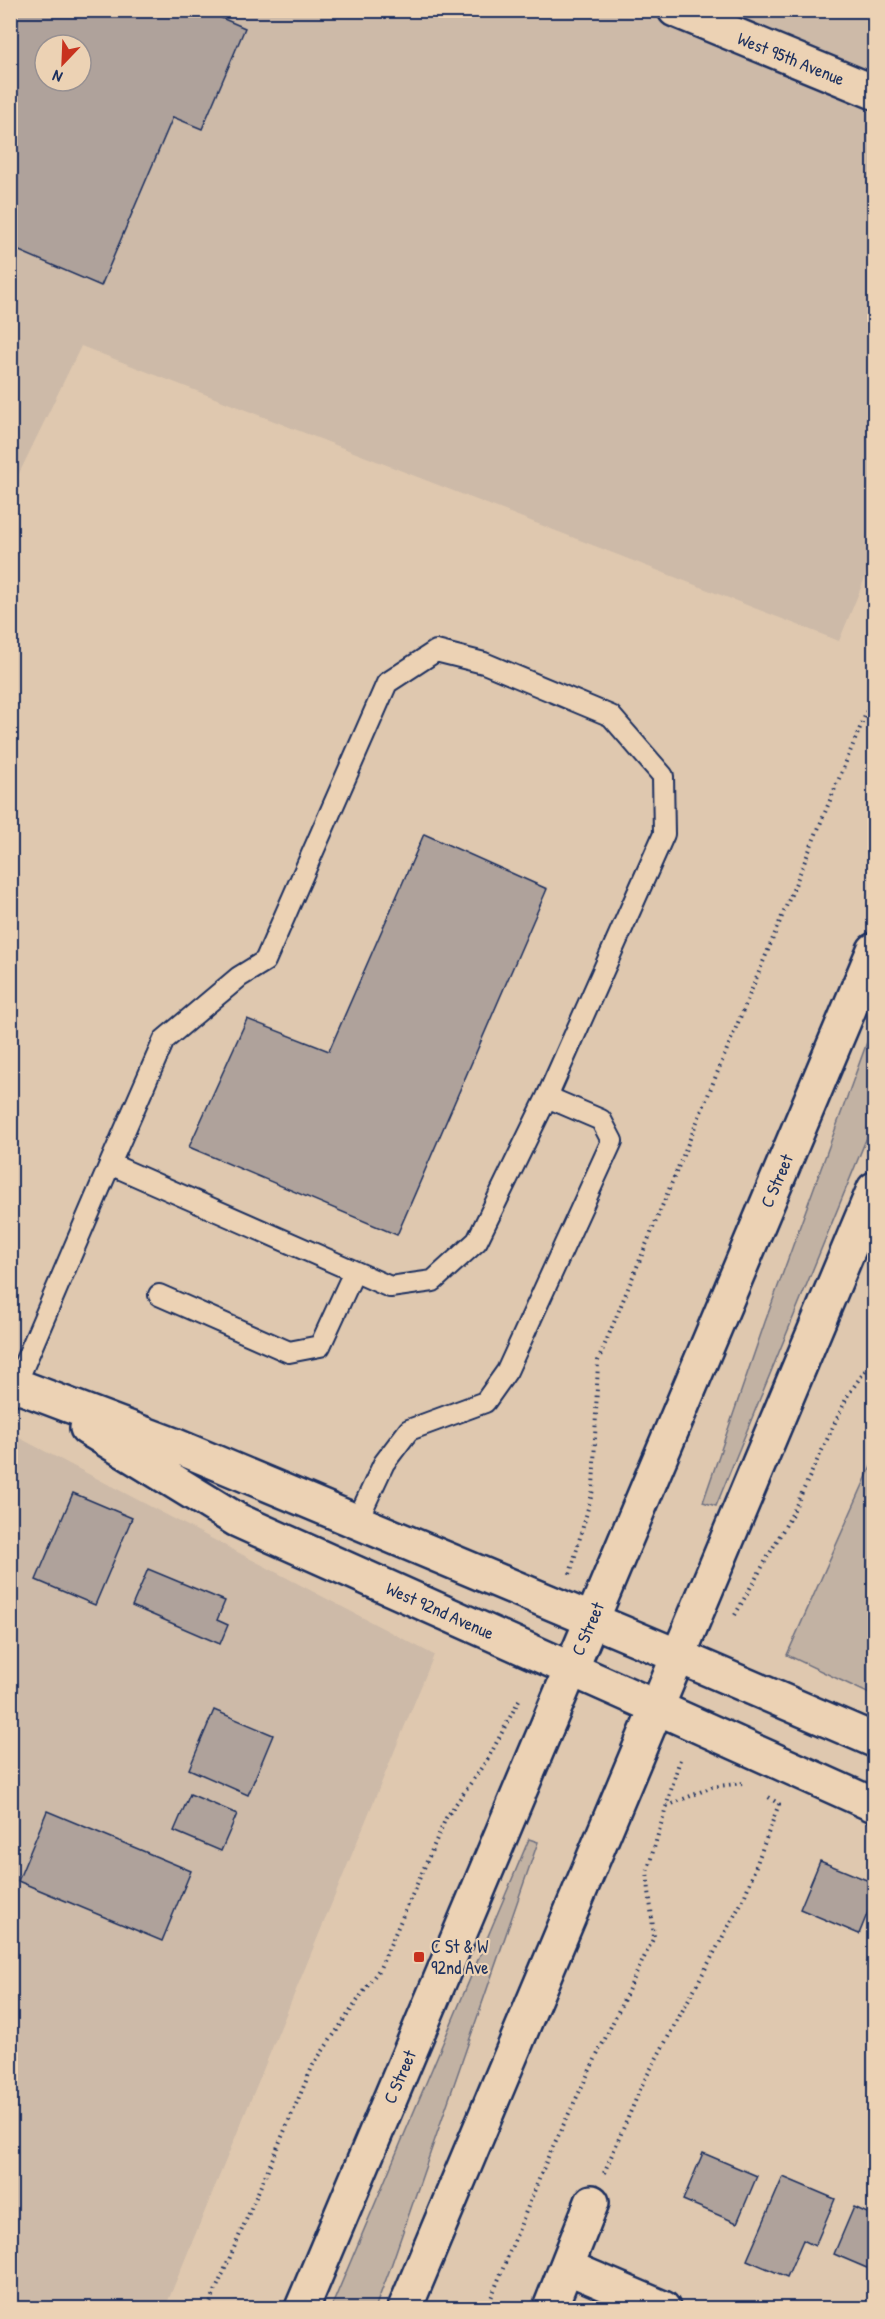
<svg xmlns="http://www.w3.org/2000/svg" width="885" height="2319" viewBox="0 0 885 2319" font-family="'Patrick Hand',sans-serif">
<rect width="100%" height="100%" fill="#dfc8af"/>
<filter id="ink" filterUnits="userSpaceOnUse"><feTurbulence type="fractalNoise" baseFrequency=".0167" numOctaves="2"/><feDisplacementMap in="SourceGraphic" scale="12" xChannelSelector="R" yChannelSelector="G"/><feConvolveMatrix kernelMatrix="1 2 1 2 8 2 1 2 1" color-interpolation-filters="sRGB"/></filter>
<g filter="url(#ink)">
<path fill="#cdbaa8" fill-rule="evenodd" d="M11 11H874V556L839 641 81 346 11 490ZM45 45H81V81H45Z
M10 1433 434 1655 165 2308H11Z"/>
<path fill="#c2b2a3" stroke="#6e7080" stroke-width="1.5" d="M874 1023V1120L716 1506 703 1502 765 1322Z
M874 1460V1696L787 1655Z
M529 1839 538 1842 390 2269 375 2308H331Z"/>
<path fill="#afa29b" stroke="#1b2f5e" stroke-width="1.5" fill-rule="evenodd" d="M10 10H203L245 28 202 129 173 117 101 286 10 247ZM45 45H81V81H45Z
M424 834 547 889 397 1235 189 1147 247 1019 329 1051Z
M73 1493 132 1518 95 1605 36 1580Z
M148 1569 225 1601 217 1620 228 1625 220 1644 132 1606Z
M214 1710 273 1735 248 1795 189 1769Z
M190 1794 237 1814 221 1851 174 1831Z
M47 1811 191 1871 162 1941 18 1881Z
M820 1861 874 1883V1897L859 1934 800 1909Z
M874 1947V1970L866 1966Z
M703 2153 757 2176 737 2223 683 2200Z
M783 2177 835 2199 815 2246 803 2240 787 2277 747 2260Z
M854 2207 874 2216V2271L834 2254Z"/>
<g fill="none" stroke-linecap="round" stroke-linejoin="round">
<g stroke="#1b2f5e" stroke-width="24">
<path id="lane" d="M159 1295 289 1352 320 1346 354 1272
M15 1386 110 1164 390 1287 433 1281 477 1241 547 1097 664 834 663 776 611 716 484 663 436 651 387 683 265 961 239 977 164 1040 110 1164
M357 1521 384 1463 409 1430 485 1402 507 1371 612 1141 601 1120 547 1097"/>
</g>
<g stroke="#1b2f5e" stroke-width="38">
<path id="street" d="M675 10 874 92
M678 1656 874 1740
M656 1707 874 1805
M567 2267 663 2308
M550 2308 592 2202"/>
</g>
<g stroke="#1b2f5e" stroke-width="38">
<path id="secondary" d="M10 1383 174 1445 678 1656
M87 1428 237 1520 656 1707"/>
</g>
<g stroke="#1b2f5e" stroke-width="38">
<path id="primary" d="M302 2308 874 950
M405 2308 874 1189"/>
</g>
<path stroke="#1b2f5e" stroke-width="4" stroke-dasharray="1.5 4.5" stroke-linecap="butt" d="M570 1574 593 1490 598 1361 874 694
M735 1615 792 1514 848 1395 874 1358
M667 1806 712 1787 742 1783
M604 2173 643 2083 744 1898 779 1804 767 1796
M208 2308 313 2065 380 1968 446 1818 489 1757 519 1700
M487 2308 548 2157 654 1937 647 1872 681 1756"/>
<use href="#lane" stroke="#ecd2b4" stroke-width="20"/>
<use href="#street" stroke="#ecd2b4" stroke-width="33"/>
<use href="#secondary" stroke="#ecd2b4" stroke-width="33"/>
<use href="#primary" stroke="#ecd2b4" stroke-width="33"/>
</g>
</g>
<rect fill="#c8321e" stroke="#ecd2b4" stroke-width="2" x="413" y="1951" width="12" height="12" rx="3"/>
<g text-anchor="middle" stroke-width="4.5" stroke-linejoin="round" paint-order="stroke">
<g font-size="18" fill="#1b2f5e" stroke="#ecd2b4">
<text transform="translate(791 59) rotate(22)" y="6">West 95th Avenue</text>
<text transform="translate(777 1181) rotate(-67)" y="6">C Street</text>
<text transform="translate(440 1611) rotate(24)" y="6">West 92nd Avenue</text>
<text transform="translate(588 1629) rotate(-67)" y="6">C Street</text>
<text transform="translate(400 2077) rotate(-67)" y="6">C Street</text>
</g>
<g font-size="18" fill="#1b2f5e" stroke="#ecd2b4" text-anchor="start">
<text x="431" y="1953">C St &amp; W<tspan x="431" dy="21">92nd Ave</tspan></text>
</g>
</g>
<rect width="885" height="2319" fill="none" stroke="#ecd2b4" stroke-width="36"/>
<rect x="18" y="18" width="849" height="2283" fill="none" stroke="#1b2f5e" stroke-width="2" filter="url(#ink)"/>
<g transform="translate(63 63) rotate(203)"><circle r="28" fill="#ecd2b4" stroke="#989192" stroke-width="1.5"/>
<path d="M0-4.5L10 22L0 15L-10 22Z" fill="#c8321e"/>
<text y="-9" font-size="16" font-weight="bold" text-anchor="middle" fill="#1b2f5e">N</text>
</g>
</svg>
